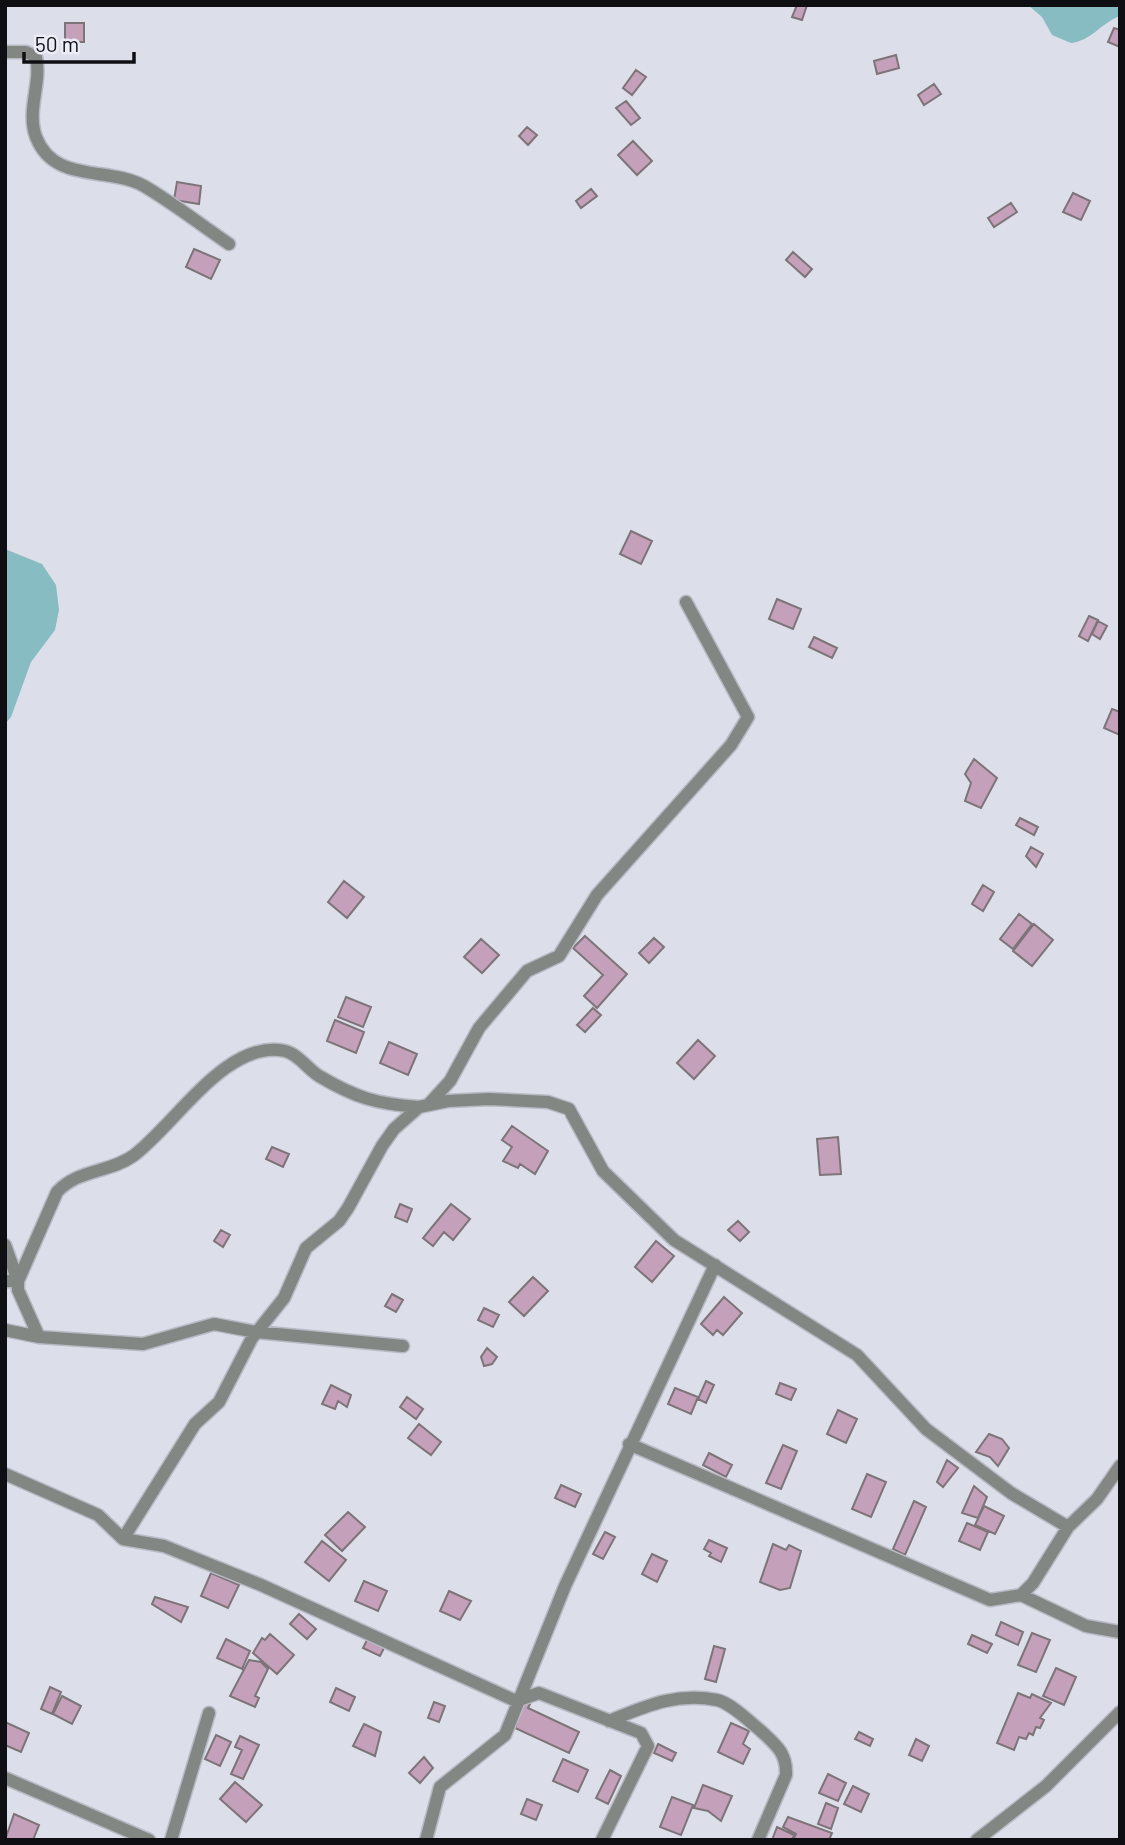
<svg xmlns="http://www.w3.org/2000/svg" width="1125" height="1845" viewBox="0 0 1125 1845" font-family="Barlow,sans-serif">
<rect width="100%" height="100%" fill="#dcdeea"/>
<path fill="#87bcc2" d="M1028 5H1120V16C1101 23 1091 41 1071 43L1052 35 1042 17Z
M5 549 42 564 56 585 59 610 55 630 31 662 11 717 5 724Z"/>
<path fill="#c5a0ba" stroke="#7d747a" stroke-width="2" d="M797 5H807L802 20 792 17Z
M65 23H84V42H65Z
M1114 28 1120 30V47L1108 42Z
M896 55 899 68 877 74 874 61Z
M636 70 646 77 632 95 623 88Z
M934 84 941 94 924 105 918 95Z
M626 101 640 118 631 125 616 108Z
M527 127 537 135 528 145 519 136Z
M633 141 652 161 637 175 618 155Z
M177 182 201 186 199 204 174 200Z
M591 189 597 196 581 208 576 201Z
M1073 193 1090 201 1081 220 1063 212Z
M1011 203 1017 212 994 227 988 218Z
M194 249 220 260 211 279 186 267Z
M793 252 812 269 805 277 786 260Z
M631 531 652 541 641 564 620 554Z
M777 599 801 609 793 629 769 619Z
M1089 616 1098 620 1088 641 1079 636Z
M1098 621 1107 626 1100 639 1092 634Z
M814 637 837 648 832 658 809 647Z
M1112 709 1120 712V735L1104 728Z
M974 759 997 778 981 808 965 801 971 783 965 774Z
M1020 818 1038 827 1034 835 1016 825Z
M1031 847 1043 854 1036 867 1026 856Z
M344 881 364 897 347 918 328 902Z
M983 885 994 892 983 911 972 904Z
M1019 914 1032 924 1013 949 1000 939Z
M1034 924 1053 940 1032 966 1013 951Z
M585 936 627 974 597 1008 584 996 603 975 573 948Z
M654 938 664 947 649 963 639 953Z
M481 939 499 955 482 973 464 957Z
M346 997 371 1007 363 1027 338 1017Z
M593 1008 601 1015 585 1032 577 1025Z
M335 1020 364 1032 356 1053 327 1041Z
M698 1040 715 1056 694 1079 677 1063Z
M389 1042 417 1054 408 1075 380 1063Z
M512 1126 548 1151 535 1174 520 1164 518 1168 503 1161 512 1147 502 1140Z
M838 1137 841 1174 820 1175 817 1139Z
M272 1147 289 1154 283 1167 266 1159Z
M400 1204 412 1209 407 1222 395 1217Z
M451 1204 470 1219 453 1240 444 1232 433 1246 423 1238Z
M738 1221 749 1232 740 1241 728 1230Z
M221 1230 230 1235 223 1247 214 1241Z
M656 1241 674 1256 652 1282 635 1267Z
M533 1277 548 1291 524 1316 509 1302Z
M392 1294 403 1300 396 1312 385 1306Z
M724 1297 742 1313 723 1335 717 1330 713 1335 701 1324Z
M484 1308 499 1315 493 1327 478 1320Z
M487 1348 497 1357 492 1364 484 1366 481 1357Z
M706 1381 714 1385 706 1403 698 1399Z
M780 1383 796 1389 791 1400 776 1394Z
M331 1385 351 1395 347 1407 338 1401 335 1409 322 1404Z
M675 1388 698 1397 691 1414 668 1404Z
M407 1397 423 1409 416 1419 400 1407Z
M838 1410 857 1419 846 1443 827 1434Z
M419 1424 441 1442 431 1455 408 1438Z
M989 1434 1002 1439 1009 1448 998 1466 990 1457 976 1452Z
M783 1445 797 1451 781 1489 766 1483Z
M709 1453 732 1465 726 1477 703 1465Z
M947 1460 958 1468 943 1487 937 1482Z
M867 1474 886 1482 871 1517 852 1509Z
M561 1485 581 1494 575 1507 555 1498Z
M974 1486 987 1497 978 1518 962 1513Z
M914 1501 926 1507 905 1555 893 1549Z
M984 1506 1004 1516 995 1534 975 1525Z
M348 1512 365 1527 342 1551 325 1535Z
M967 1523 988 1532 980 1550 959 1541Z
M605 1532 615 1537 603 1559 593 1554Z
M709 1540 727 1548 721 1562 709 1556 711 1553 704 1549Z
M322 1541 346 1560 329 1581 305 1562Z
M773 1544 786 1550 789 1545 801 1551 790 1588 780 1590 760 1582Z
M652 1554 667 1561 657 1582 642 1574Z
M211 1573 239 1585 228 1608 201 1596Z
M364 1581 387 1591 378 1611 355 1601Z
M449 1591 471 1601 460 1620 440 1611Z
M155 1597 188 1607 181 1622 152 1604Z
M299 1614 316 1629 307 1639 290 1624Z
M1001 1622 1023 1632 1018 1645 996 1635Z
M1032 1633 1050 1640 1036 1672 1018 1665Z
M270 1634 294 1655 277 1674 253 1653 262 1638 265 1640Z
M972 1635 992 1644 987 1653 968 1644Z
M368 1638 385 1646 380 1656 363 1648Z
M226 1639 250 1651 242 1669 217 1658Z
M714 1646 725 1649 716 1682 705 1679Z
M249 1660 261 1662 268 1669 255 1696 259 1698 255 1707 230 1696Z
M1056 1668 1076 1677 1064 1705 1043 1696Z
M50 1687 61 1692 52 1714 41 1709Z
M336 1688 355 1697 349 1711 330 1702Z
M1018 1693 1030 1698 1032 1694 1051 1703 1040 1718 1044 1720 1040 1728 1036 1727 1033 1735 1029 1733 1026 1739 1019 1737 1014 1750 997 1743Z
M62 1696 81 1706 72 1724 53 1714Z
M524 1701 530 1704 528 1708 579 1732 569 1753 515 1728Z
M434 1702 445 1706 439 1722 428 1718Z
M5 1722 29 1733 21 1752 5 1745Z
M731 1723 749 1731 743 1744 750 1749 743 1764 718 1752Z
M364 1724 381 1732 375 1756 353 1746Z
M859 1732 873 1739 870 1746 855 1739Z
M216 1735 231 1742 220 1766 205 1759Z
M240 1736 259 1745 243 1779 231 1774 242 1750 235 1747Z
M916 1739 929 1746 922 1761 909 1755Z
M658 1744 676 1753 672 1761 654 1753Z
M424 1757 433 1768 420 1783 409 1773Z
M563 1759 588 1770 578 1792 553 1781Z
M610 1770 621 1776 608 1804 596 1798Z
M828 1774 846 1783 838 1801 819 1793Z
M235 1782 262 1805 246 1822 220 1799Z
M703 1785 732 1796 721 1821 708 1811 694 1808Z
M853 1786 869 1794 861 1812 844 1804Z
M672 1797 693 1805 681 1835 660 1827Z
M527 1799 542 1805 536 1820 521 1814Z
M826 1803 838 1808 831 1829 818 1824Z
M14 1814 39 1825 33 1840H5Z
M788 1817 832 1833 829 1840H793L796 1834 783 1827Z
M777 1827 794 1835 792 1840H772Z"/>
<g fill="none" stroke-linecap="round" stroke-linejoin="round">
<g stroke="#b7b9c3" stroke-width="15">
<path id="street" d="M5 52H26L36 57C42 83 26 110 36 137 54 184 108 166 144 186 173 203 201 225 229 244
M428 1105 450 1081 479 1028 527 971 559 956 597 895 731 745 748 717 686 602
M5 1245 18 1281H5
M5 1330 39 1337 143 1344 214 1324 256 1332 403 1346
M39 1337 18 1290V1281L57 1192C78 1169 109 1173 133 1156 175 1125 227 1038 285 1051 298 1054 308 1069 319 1076 356 1098 377 1104 419 1107
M629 1444 990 1600 1021 1595 1033 1583 1068 1527 1097 1499 1120 1466
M5 1474 98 1515 123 1539 164 1546 261 1585 516 1701 539 1693 641 1733 648 1746 602 1840
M123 1539 195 1424 219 1402 252 1338 284 1298 306 1248 339 1221 348 1208 382 1146 394 1129 419 1107 448 1101 489 1099 548 1102 569 1109 603 1171 674 1240 857 1355 926 1429 1011 1493 1068 1527
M1021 1595 1086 1626 1120 1632
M609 1721C646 1706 676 1692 717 1700 731 1703 750 1722 761 1731 776 1745 787 1753 786 1775L758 1840
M5 1778 149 1840
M171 1840 209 1713
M426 1840 440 1787 505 1735 565 1586 715 1265
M977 1840 1046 1786 1120 1712"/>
</g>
<use href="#street" stroke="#838784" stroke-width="12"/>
</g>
<rect width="1125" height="1845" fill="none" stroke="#0f0f13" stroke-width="14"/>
<path d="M24 52v10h110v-10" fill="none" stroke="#0f0f13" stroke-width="3.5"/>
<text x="35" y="52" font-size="21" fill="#0f0f13" stroke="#eaecf7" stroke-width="5" paint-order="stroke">50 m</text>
</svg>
